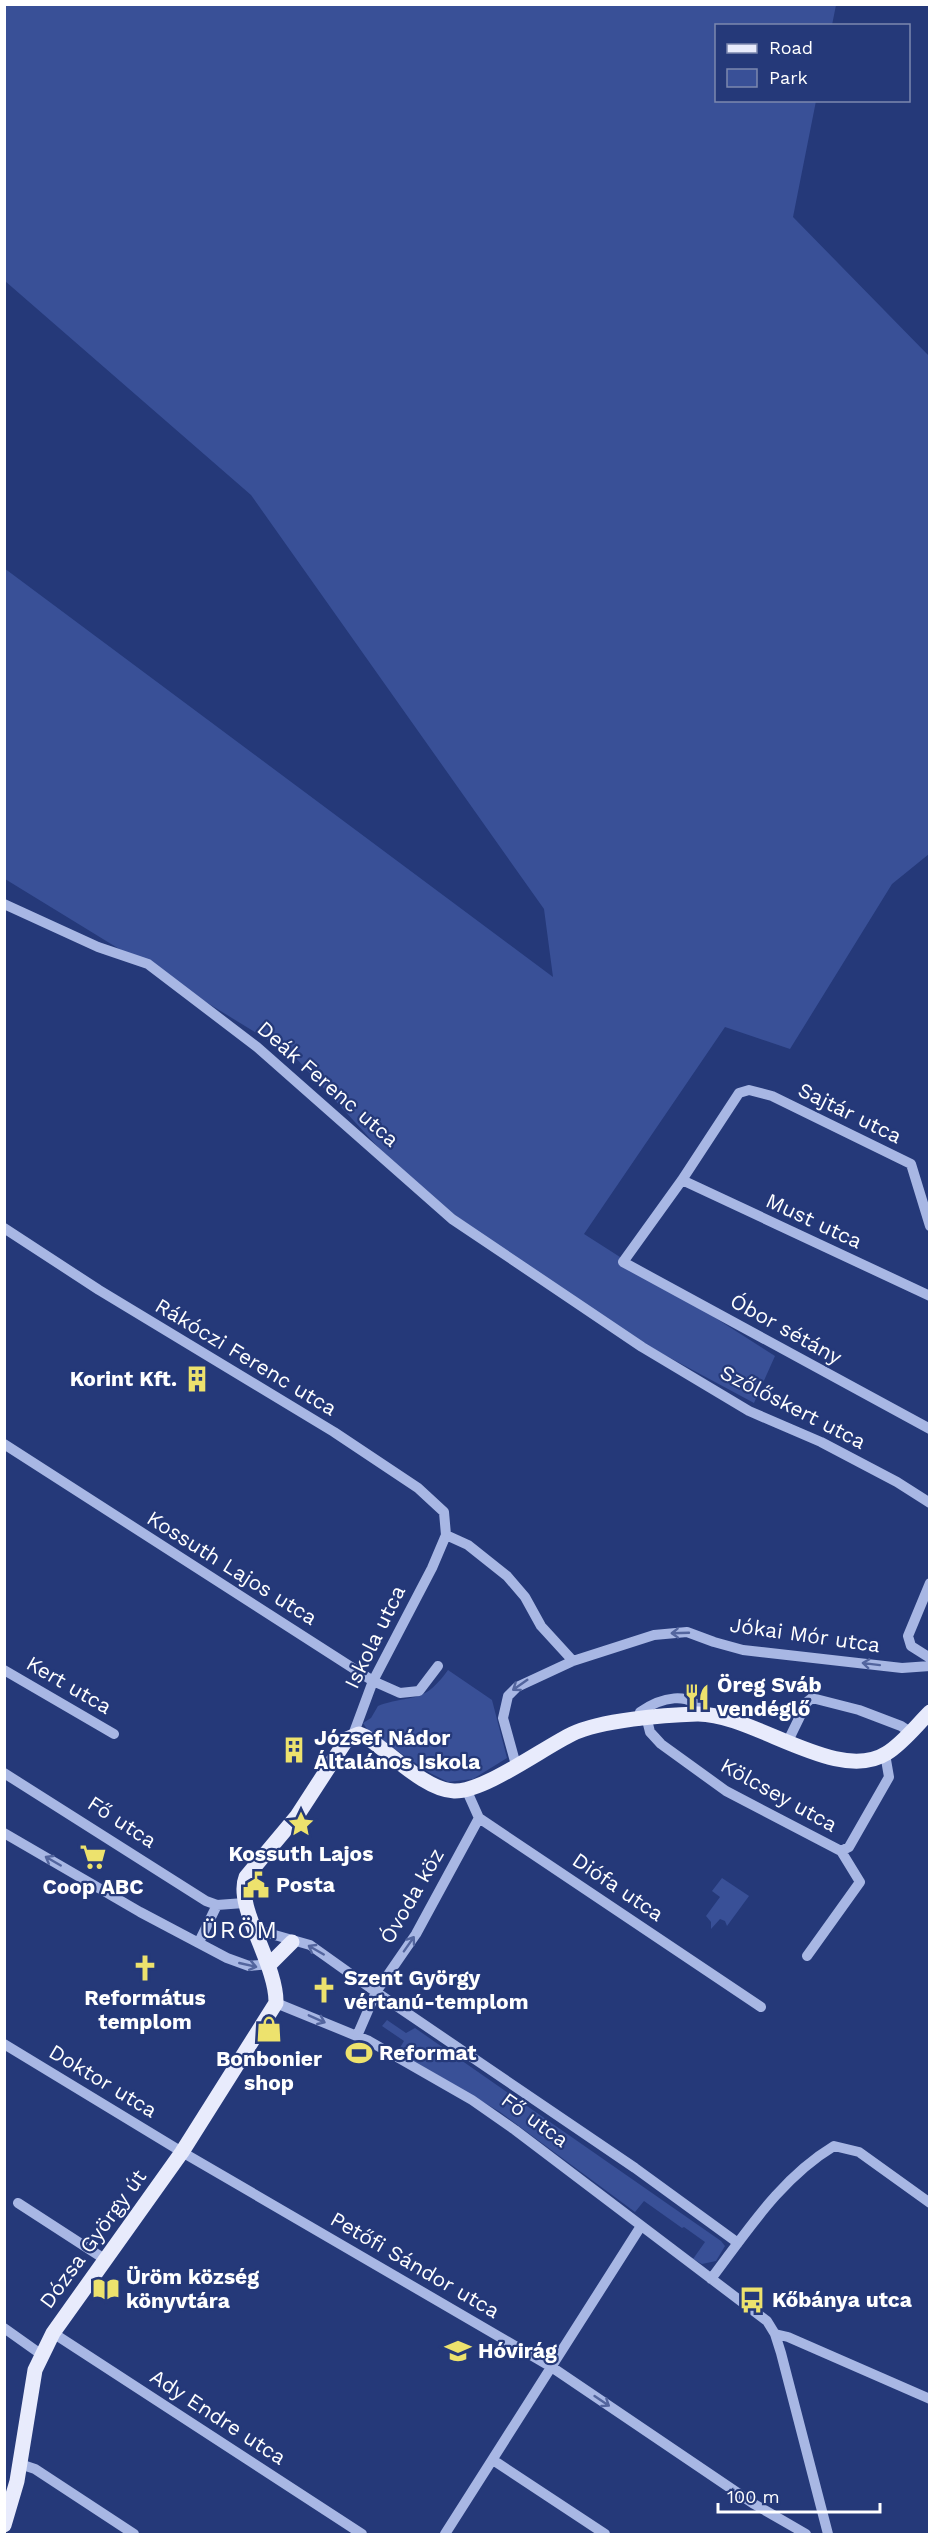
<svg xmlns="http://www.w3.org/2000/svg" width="934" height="2539" viewBox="0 0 934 2539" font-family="'Work Sans',sans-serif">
<rect width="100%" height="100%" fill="#253979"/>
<path fill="#395097" d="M5 5H836L832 25 716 26V100L816 101 793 217 929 356V854L892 884 790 1049 725 1027 584 1234 775 1356 754 1403 609 1325 413 1185 294 1056 5 879 4 568 553 977 544 909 251 495 5 281Z
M448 1670 492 1700 507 1758 473 1779 448 1782 430 1773 368 1731 363 1723 371 1718 378 1706C413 1693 422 1706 448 1670Z
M722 1878 749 1896 727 1926 725 1921 720 1919 711 1929V1922L706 1916 720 1897 712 1891Z
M387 2020 406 2033 415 2028 721 2241 725 2246 716 2261 702 2264 693 2259 705 2242 684 2227 682 2228 644 2201 635 2212 500 2112 402 2054 398 2051 404 2041 382 2026Z"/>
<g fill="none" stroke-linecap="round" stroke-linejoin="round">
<path stroke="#a8b7e4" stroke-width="10" d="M4 904 98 947 148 964 257 1047 452 1219 642 1347 749 1411 821 1442 897 1482 930 1503
M682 1180 930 1296
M930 1226 911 1164 772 1096 749 1090 739 1093 682 1180 623 1262 930 1429
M4 1228 99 1290 334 1432 418 1488 444 1512 446 1535 432 1568 373 1681 353 1735
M4 1444 373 1681 400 1693 419 1691 438 1666
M446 1535 468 1545 507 1576 525 1597 541 1626 573 1661
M930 1583 908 1636 911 1646 930 1658
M4 1670 114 1734
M647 1720 650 1732 661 1744 726 1791 841 1851 849 1847 889 1777 885 1754
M638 1721 640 1712C660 1698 690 1689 704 1714
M788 1741 807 1702 812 1698 859 1710 901 1726 910 1732
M516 1765 503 1718 508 1696 517 1687 573 1661 654 1635 687 1632 714 1642 743 1650 902 1668 930 1666
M4 1773 206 1901 217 1905 244 1903
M466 1789 479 1818 761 2007
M479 1818 416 1934 376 1992 635 2168 738 2243
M4 1833 140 1912 227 1958 249 1966 270 1964
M257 1930 310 1945 376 1992 357 2036
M199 1942 217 1905
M807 1956 860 1882 841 1851
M276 2003 369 2041 472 2100 515 2130 767 2321 775 2334 781 2353 828 2534
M4 2044 182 2152 553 2368 754 2504 806 2534
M18 2203 106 2260
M711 2279C748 2230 781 2178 834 2146L859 2152 930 2203
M4 2328 42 2355
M53 2333 362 2534
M775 2334 788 2337 930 2399
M493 2460 605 2534
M20 2464 35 2469 134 2534
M445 2534 641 2226"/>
<path stroke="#e8ebfc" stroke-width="15" d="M270 1964 292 1942
M4 2525 17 2481 35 2370 53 2333 182 2152 276 2003C277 1964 234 1906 246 1877L297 1816 347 1739 359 1734 366 1737C391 1753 425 1790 454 1791 484 1792 543 1748 572 1734 601 1720 664 1715 697 1714 753 1713 837 1785 887 1753 903 1743 916 1726 930 1712"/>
</g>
<defs><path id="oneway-shaft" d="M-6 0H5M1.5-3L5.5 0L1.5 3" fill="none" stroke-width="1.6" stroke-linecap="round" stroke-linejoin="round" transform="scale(1.5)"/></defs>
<g stroke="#53659e">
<use href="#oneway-shaft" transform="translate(680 1633) rotate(178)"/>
<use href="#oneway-shaft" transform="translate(871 1664) rotate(-173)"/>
<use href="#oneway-shaft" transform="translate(520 1685) rotate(145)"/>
<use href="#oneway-shaft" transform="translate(53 1861) rotate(-150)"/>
<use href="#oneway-shaft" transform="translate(409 1944) rotate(-55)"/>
<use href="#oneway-shaft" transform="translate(316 1950) rotate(-150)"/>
<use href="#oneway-shaft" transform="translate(248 1965) rotate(13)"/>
<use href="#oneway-shaft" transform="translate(317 2019) rotate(24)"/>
<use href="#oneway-shaft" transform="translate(602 2401) rotate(34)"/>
</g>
<defs>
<g id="building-bare" transform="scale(2.07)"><path d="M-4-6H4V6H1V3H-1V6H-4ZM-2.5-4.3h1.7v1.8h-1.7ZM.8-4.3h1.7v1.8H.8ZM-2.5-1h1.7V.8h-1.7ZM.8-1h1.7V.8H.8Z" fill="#ede26d" stroke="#253979" stroke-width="2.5" paint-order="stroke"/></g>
<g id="restaurant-bare" transform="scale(2.07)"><path d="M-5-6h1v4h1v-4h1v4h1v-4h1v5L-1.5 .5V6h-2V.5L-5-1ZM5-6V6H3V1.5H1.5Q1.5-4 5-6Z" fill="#ede26d" stroke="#253979" stroke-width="2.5" paint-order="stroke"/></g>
<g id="sight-bare" transform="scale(2.07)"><path d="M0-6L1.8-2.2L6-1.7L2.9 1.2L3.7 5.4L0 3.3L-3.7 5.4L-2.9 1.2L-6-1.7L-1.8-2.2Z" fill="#ede26d" stroke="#253979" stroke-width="2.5" paint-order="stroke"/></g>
<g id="supermarket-bare" transform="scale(2.07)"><path d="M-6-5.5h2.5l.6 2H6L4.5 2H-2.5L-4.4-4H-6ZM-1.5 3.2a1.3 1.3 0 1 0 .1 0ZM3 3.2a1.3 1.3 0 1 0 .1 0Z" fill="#ede26d" stroke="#253979" stroke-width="2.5" paint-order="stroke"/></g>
<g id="civic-bare" transform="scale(2.07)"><path d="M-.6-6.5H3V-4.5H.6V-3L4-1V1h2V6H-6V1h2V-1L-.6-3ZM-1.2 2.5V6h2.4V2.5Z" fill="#ede26d" stroke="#253979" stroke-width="2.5" paint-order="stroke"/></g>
<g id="church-bare" transform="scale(2.07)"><path d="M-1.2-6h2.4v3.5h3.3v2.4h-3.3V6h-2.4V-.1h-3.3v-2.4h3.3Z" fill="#ede26d" stroke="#253979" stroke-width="2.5" paint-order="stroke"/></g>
<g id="shop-bare" transform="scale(2.07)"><path d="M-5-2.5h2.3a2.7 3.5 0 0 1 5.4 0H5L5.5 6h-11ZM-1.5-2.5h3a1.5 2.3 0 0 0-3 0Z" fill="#ede26d" stroke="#253979" stroke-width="2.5" paint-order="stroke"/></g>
<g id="stadium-bare" transform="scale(2.07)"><path d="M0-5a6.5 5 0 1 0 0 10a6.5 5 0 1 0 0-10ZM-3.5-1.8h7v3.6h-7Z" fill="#ede26d" stroke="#253979" stroke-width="2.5" paint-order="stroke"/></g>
<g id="library-bare" transform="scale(2.07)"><path d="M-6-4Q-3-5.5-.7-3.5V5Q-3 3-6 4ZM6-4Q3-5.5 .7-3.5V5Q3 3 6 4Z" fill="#ede26d" stroke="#253979" stroke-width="2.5" paint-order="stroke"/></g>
<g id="bus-bare" transform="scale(2.07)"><path d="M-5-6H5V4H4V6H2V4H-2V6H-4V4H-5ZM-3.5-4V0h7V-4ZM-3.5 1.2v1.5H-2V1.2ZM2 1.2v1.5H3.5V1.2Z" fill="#ede26d" stroke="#253979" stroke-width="2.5" paint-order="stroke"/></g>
<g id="school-bare" transform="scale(2.07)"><path d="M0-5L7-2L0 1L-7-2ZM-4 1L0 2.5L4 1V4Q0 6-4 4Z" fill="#ede26d" stroke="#253979" stroke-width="2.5" paint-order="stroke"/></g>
</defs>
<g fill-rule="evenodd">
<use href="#building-bare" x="197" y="1379"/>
<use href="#restaurant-bare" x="697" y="1697"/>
<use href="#building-bare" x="294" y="1750"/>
<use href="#sight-bare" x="301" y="1824"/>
<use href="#supermarket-bare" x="93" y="1857"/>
<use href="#civic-bare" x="256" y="1885"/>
<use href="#church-bare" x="145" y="1968"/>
<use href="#church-bare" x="324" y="1990"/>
<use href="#shop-bare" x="269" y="2029"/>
<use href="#stadium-bare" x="359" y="2053"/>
<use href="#library-bare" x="106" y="2289"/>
<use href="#bus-bare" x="752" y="2300"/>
<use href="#school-bare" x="458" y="2351"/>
</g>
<g text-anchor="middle" stroke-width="4.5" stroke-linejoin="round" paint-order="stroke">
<g font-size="21" fill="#fff" stroke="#253979">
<text transform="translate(328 1084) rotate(41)" y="7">Deák Ferenc utca</text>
<text transform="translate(850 1113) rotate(26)" y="7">Sajtár utca</text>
<text transform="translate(814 1221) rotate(25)" y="7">Must utca</text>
<text transform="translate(786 1329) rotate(29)" y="7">Óbor sétány</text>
<text transform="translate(246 1357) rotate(31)" y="7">Rákóczi Ferenc utca</text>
<text transform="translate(793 1407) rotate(27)" y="7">Szőlőskert utca</text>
<text transform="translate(232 1568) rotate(32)" y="7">Kossuth Lajos utca</text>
<text transform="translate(805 1635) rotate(8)" y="7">Jókai Mór utca</text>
<text transform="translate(375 1637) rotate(-64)" y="7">Iskola utca</text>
<text transform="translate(69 1685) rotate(30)" y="7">Kert utca</text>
<text transform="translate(779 1795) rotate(29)" y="7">Kölcsey utca</text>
<text transform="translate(122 1822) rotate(33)" y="7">Fő utca</text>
<text transform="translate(618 1887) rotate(34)" y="7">Diófa utca</text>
<text transform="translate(412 1896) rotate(-60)" y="7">Óvoda köz</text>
<text transform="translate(103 2081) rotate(31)" y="7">Doktor utca</text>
<text transform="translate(535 2120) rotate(36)" y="7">Fő utca</text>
<text transform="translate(93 2239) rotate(-54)" y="7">Dózsa György út</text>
<text transform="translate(415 2265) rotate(30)" y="7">Petőfi Sándor utca</text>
<text transform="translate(218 2417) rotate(33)" y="7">Ady Endre utca</text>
</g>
<g font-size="21" font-weight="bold" fill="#fff" stroke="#253979" text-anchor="start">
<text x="177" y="1386" text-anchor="end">Korint Kft.</text>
<text x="717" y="1692">Öreg Sváb<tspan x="717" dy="24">vendéglő</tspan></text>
<text x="314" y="1745">József Nádor<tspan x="314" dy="24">Általános Iskola</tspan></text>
<text x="301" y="1861" text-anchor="middle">Kossuth Lajos</text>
<text x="276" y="1892">Posta</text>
<text x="93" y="1894" text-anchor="middle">Coop ABC</text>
<text x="344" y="1985">Szent György<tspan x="344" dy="24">vértanú-templom</tspan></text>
<text x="145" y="2005" text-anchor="middle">Református<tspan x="145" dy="24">templom</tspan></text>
<text x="379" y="2060">Reformat</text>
<text x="269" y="2066" text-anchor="middle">Bonbonier<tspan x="269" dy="24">shop</tspan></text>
<text x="126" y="2284">Üröm község<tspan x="126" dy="24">könyvtára</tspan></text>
<text x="772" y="2307">Kőbánya utca</text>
<text x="478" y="2358">Hóvirág</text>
</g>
<g font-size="24" letter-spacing="1.5" fill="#fff" stroke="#253979">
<text x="240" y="1938">ÜRÖM</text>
</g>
</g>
<rect width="934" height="2539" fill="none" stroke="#ffffff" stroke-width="12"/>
<rect x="715" y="24" width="195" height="78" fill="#253979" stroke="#7c88af" stroke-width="1.5"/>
<rect x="727" y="44" width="30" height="9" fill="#e8ebfc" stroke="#7c88af" stroke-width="1.5"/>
<text x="769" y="54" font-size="18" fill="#ffffff">Road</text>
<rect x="727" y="69" width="30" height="18" fill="#395097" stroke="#7c88af" stroke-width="1.5"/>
<text x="769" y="84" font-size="18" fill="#ffffff">Park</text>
<path d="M718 2503v9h162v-9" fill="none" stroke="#ffffff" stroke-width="3"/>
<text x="727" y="2503" font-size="18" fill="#ffffff" stroke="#253979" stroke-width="4.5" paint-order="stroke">100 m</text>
</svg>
